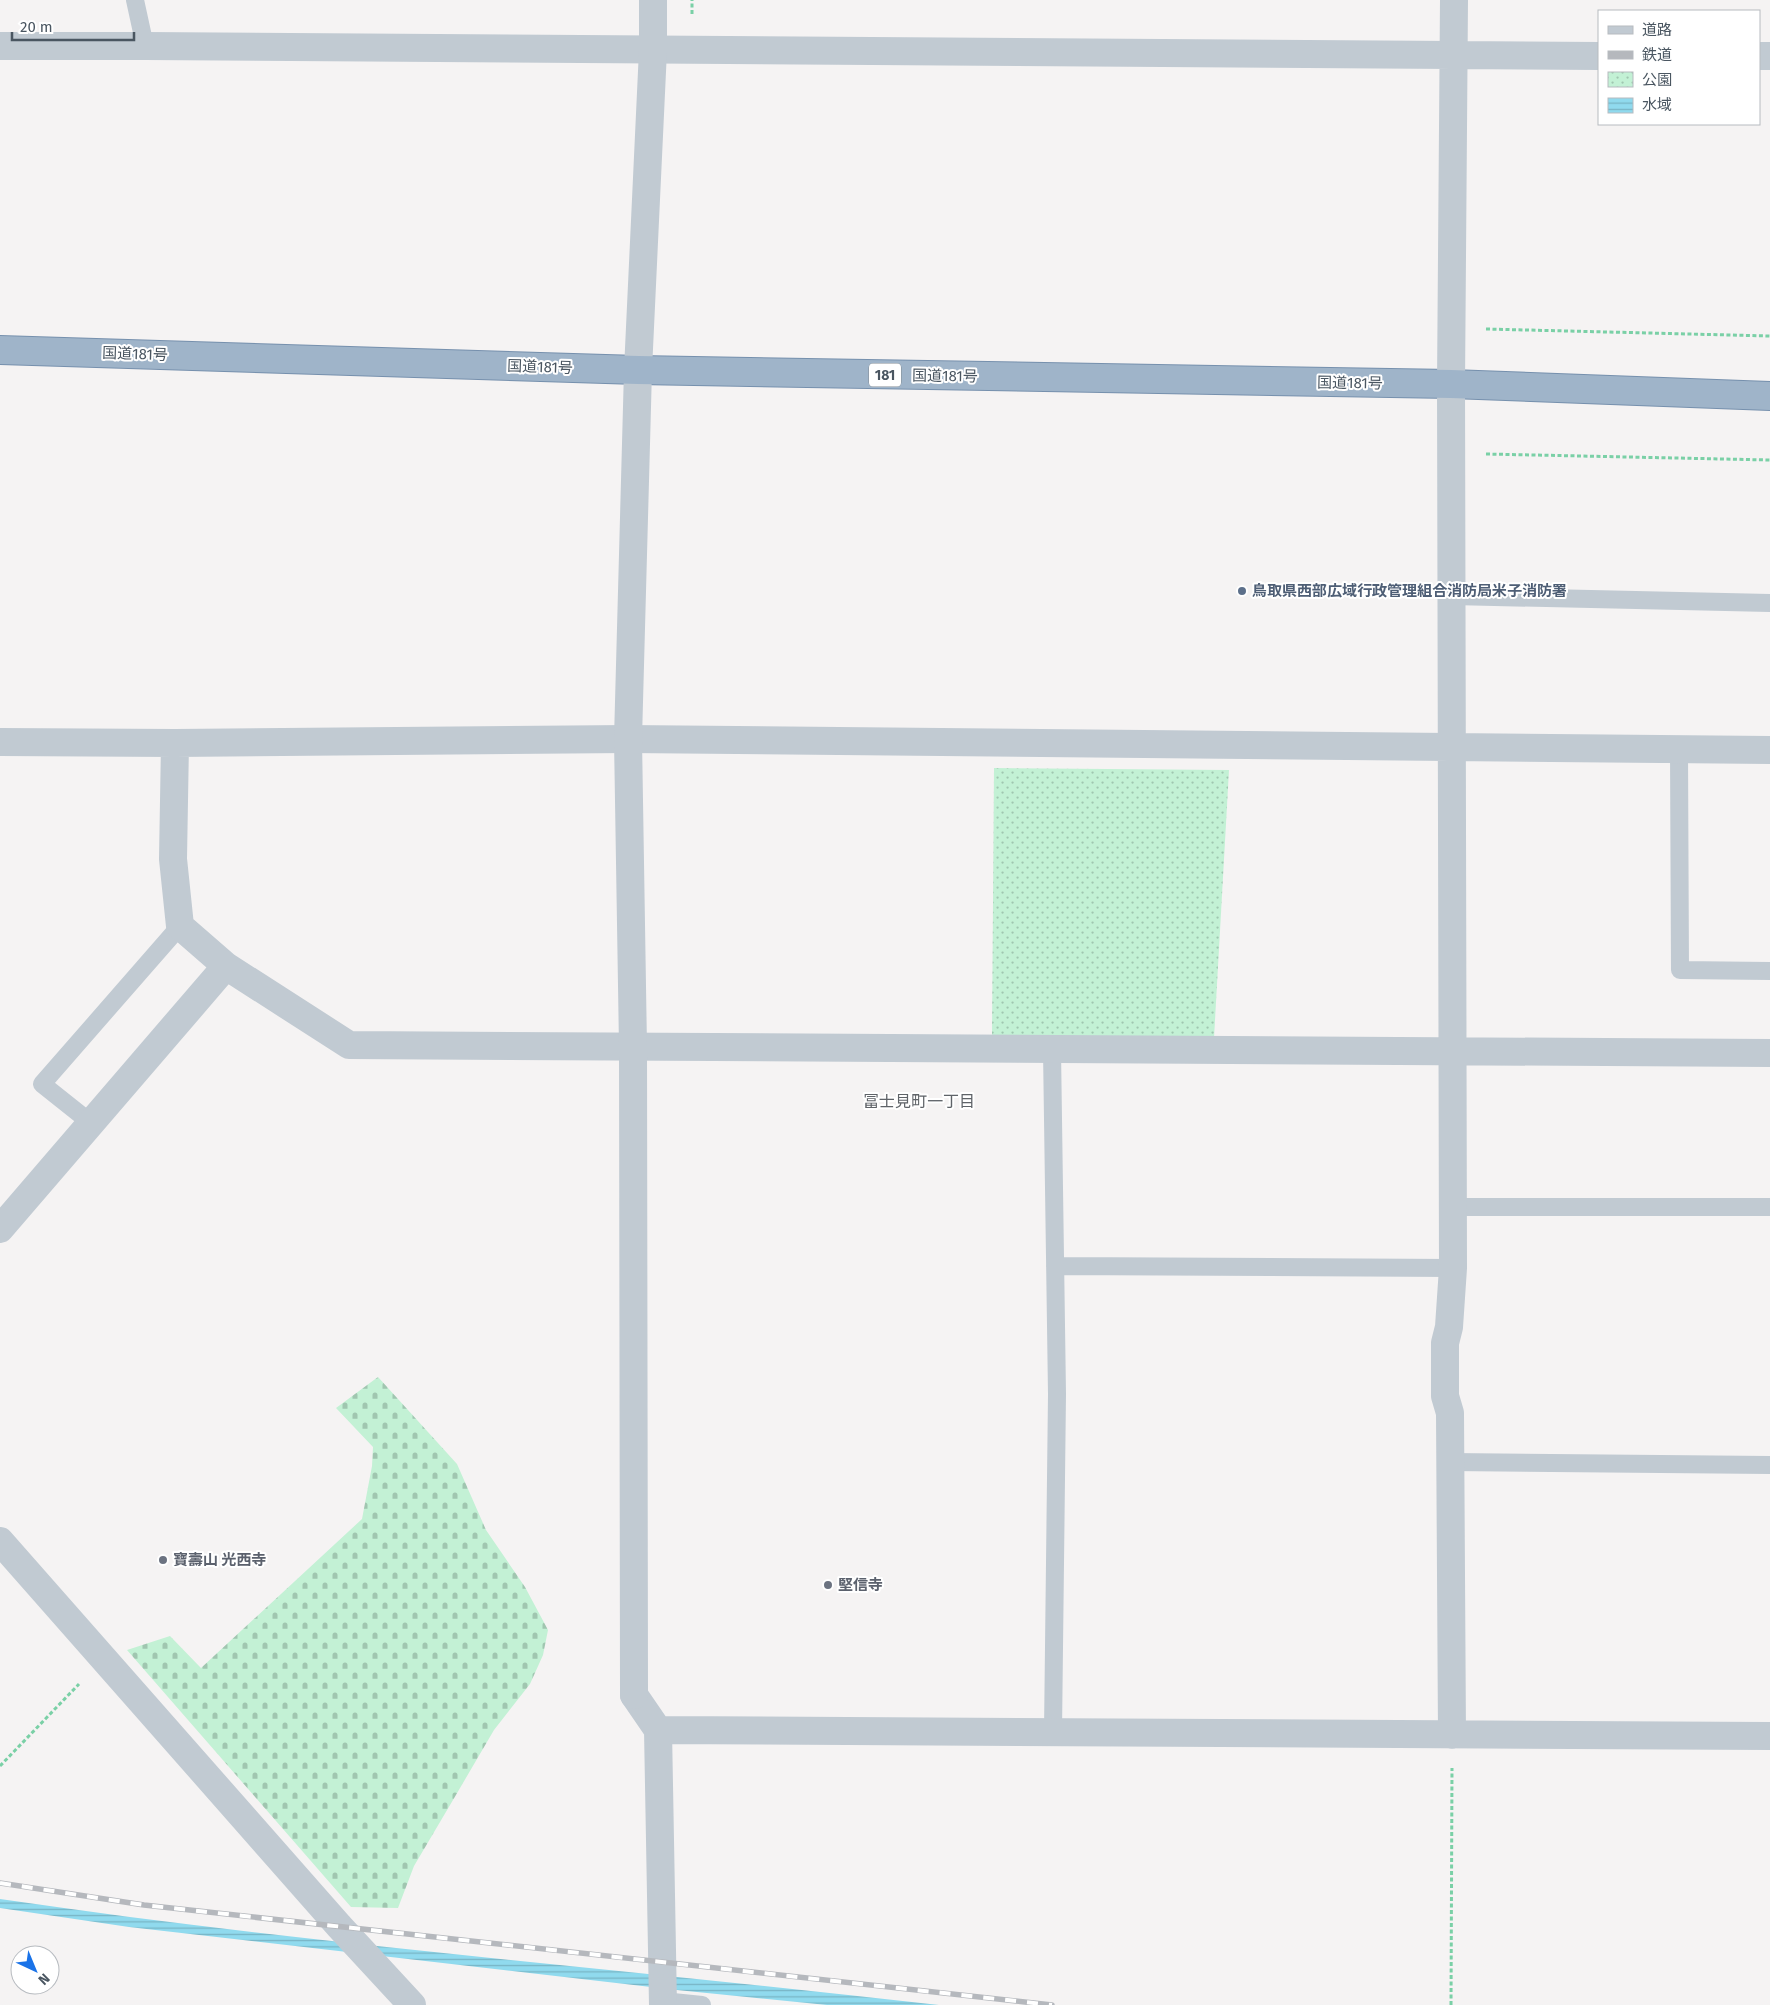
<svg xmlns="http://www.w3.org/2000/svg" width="1770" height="2005" viewBox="0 0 1770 2005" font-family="'Fira Sans','Noto Sans JP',sans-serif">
<defs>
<pattern id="cemetery-stones" width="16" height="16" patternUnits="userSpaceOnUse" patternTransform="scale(1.25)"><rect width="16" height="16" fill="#c3f1d5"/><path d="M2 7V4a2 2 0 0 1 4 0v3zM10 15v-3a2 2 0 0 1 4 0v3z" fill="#a0c6b0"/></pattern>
<pattern id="park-dots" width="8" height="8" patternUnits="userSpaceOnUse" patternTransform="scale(1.25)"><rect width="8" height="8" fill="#c3f1d5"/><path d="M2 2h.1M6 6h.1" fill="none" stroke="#a0c6b0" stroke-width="1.8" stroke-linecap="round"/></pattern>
<pattern id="water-rules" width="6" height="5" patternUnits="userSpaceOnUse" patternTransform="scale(1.25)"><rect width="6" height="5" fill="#90daee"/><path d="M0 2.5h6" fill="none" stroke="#78b4c4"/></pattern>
</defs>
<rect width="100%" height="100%" fill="#f5f3f3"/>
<path fill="url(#cemetery-stones)" d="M378 1377 457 1464 486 1530 525 1587 548 1630 543 1655 530 1684 494 1730 453 1800 414 1866 398 1908 351 1907 127 1650 170 1636 201 1668 362 1519 372 1466 373 1447 336 1408Z"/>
<path fill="url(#park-dots)" d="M994 768 1229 770 1214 1038 992 1036Z"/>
<path fill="url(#water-rules)" d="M0 1899C312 1945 626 1969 939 2005H827L677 1990 129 1927 0 1908Z"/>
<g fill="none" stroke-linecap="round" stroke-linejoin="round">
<g stroke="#7690ad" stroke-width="30">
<path id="trunk" d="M0 350 638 370 1451 384 1770 396"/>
</g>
<path stroke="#7ad0a6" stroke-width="3" stroke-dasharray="4 2.5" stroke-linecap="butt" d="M692 14V0
M1486 329 1770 336
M1486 454 1770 460
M0 1766 79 1684
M1451 2005 1452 1768"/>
<path stroke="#c1cad2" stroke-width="18" d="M135 0 145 46
M1452 596 1770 603
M1679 750 1680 970 1770 971
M1052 1050 1057 1394 1053 1732
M91 1123 42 1084 180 926
M1452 1207H1770
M1055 1266 1453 1268
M1450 1462 1770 1465
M663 2001 702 2005"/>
<path stroke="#c1cad2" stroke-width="28" d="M0 46H145L1599 56
M1759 56H1770
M0 742 175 743 628 739 1770 750
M175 743 173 859 180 926 226 966 349 1045 1770 1053
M0 1229 226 966
M0 1541 339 1926 412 2005
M634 1695 658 1730 663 2005
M658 1730 1770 1736
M1452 1735 1450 1413 1445 1396V1343L1449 1327 1453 1268 1451 384 1454 0"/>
<path stroke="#c1cad2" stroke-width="28" d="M634 1695 633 1047 628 739 638 370 653 50V0"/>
<use href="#trunk" stroke="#9fb4c9" stroke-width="28"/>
<g stroke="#b5b8bd" stroke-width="5.5">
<path id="rail" d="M0 1883 144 1905 1052 2005"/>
</g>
<use href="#rail" stroke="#fff" stroke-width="4" stroke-dasharray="11" stroke-linecap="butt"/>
</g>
<circle fill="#5c6f8a" stroke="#fff" stroke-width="2" cx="1242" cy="591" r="5"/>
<g fill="#6b7280" stroke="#fff" stroke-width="2">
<circle cx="163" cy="1560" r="5"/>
<circle cx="828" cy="1585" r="5"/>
</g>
<g text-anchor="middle" stroke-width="4" stroke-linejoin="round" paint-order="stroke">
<rect fill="#fff" stroke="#808990" stroke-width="1" x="869" y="363.5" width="32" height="23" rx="4"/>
<g font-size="14" font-weight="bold" fill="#4a5661">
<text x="885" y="380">181</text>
</g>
<g font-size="15" fill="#4a5661" stroke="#fff">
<text transform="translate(135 354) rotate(2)" y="5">国道181号</text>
<text transform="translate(540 367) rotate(2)" y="5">国道181号</text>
<text transform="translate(945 376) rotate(1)" y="5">国道181号</text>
<text transform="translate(1350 383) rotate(1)" y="5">国道181号</text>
</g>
<g font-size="15" font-weight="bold" fill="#4e5e75" stroke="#fff" text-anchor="start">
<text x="1252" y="596">鳥取県西部広域行政管理組合消防局米子消防署</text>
</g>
<g font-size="15" font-weight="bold" fill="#5b616d" stroke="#fff" text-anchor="start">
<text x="173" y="1565">寶壽山 光西寺</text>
<text x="838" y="1590">堅信寺</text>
</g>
<g font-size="16" fill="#5f6368" stroke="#fff">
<text x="919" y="1107">冨士見町一丁目</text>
</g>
</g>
<rect x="1598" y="10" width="162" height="115" fill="#ffffff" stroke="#b7bbc0"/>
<rect x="1608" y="26" width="25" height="8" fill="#c1cad2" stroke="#b7bbc0"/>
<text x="1642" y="35" font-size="15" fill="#4a5661">道路</text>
<rect x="1608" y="51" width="25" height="8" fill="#b5b8bd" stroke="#b7bbc0"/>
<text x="1642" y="60" font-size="15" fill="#4a5661">鉄道</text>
<rect x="1608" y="72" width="25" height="15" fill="url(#park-dots)" stroke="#b7bbc0"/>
<text x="1642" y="85" font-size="15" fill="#4a5661">公園</text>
<rect x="1608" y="98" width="25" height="15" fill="url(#water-rules)" stroke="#b7bbc0"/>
<text x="1642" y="110" font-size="15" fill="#4a5661">水域</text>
<g transform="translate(35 1970) rotate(136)"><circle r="24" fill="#ffffff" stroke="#b7bbc0"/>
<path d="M0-4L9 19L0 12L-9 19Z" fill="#1a73e8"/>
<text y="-8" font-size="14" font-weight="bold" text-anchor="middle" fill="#4a5661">N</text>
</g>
<path d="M12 32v8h122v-8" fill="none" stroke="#4a5661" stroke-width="2.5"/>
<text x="20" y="32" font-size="15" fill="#4a5661" stroke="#ffffff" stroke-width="4" paint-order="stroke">20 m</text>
</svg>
